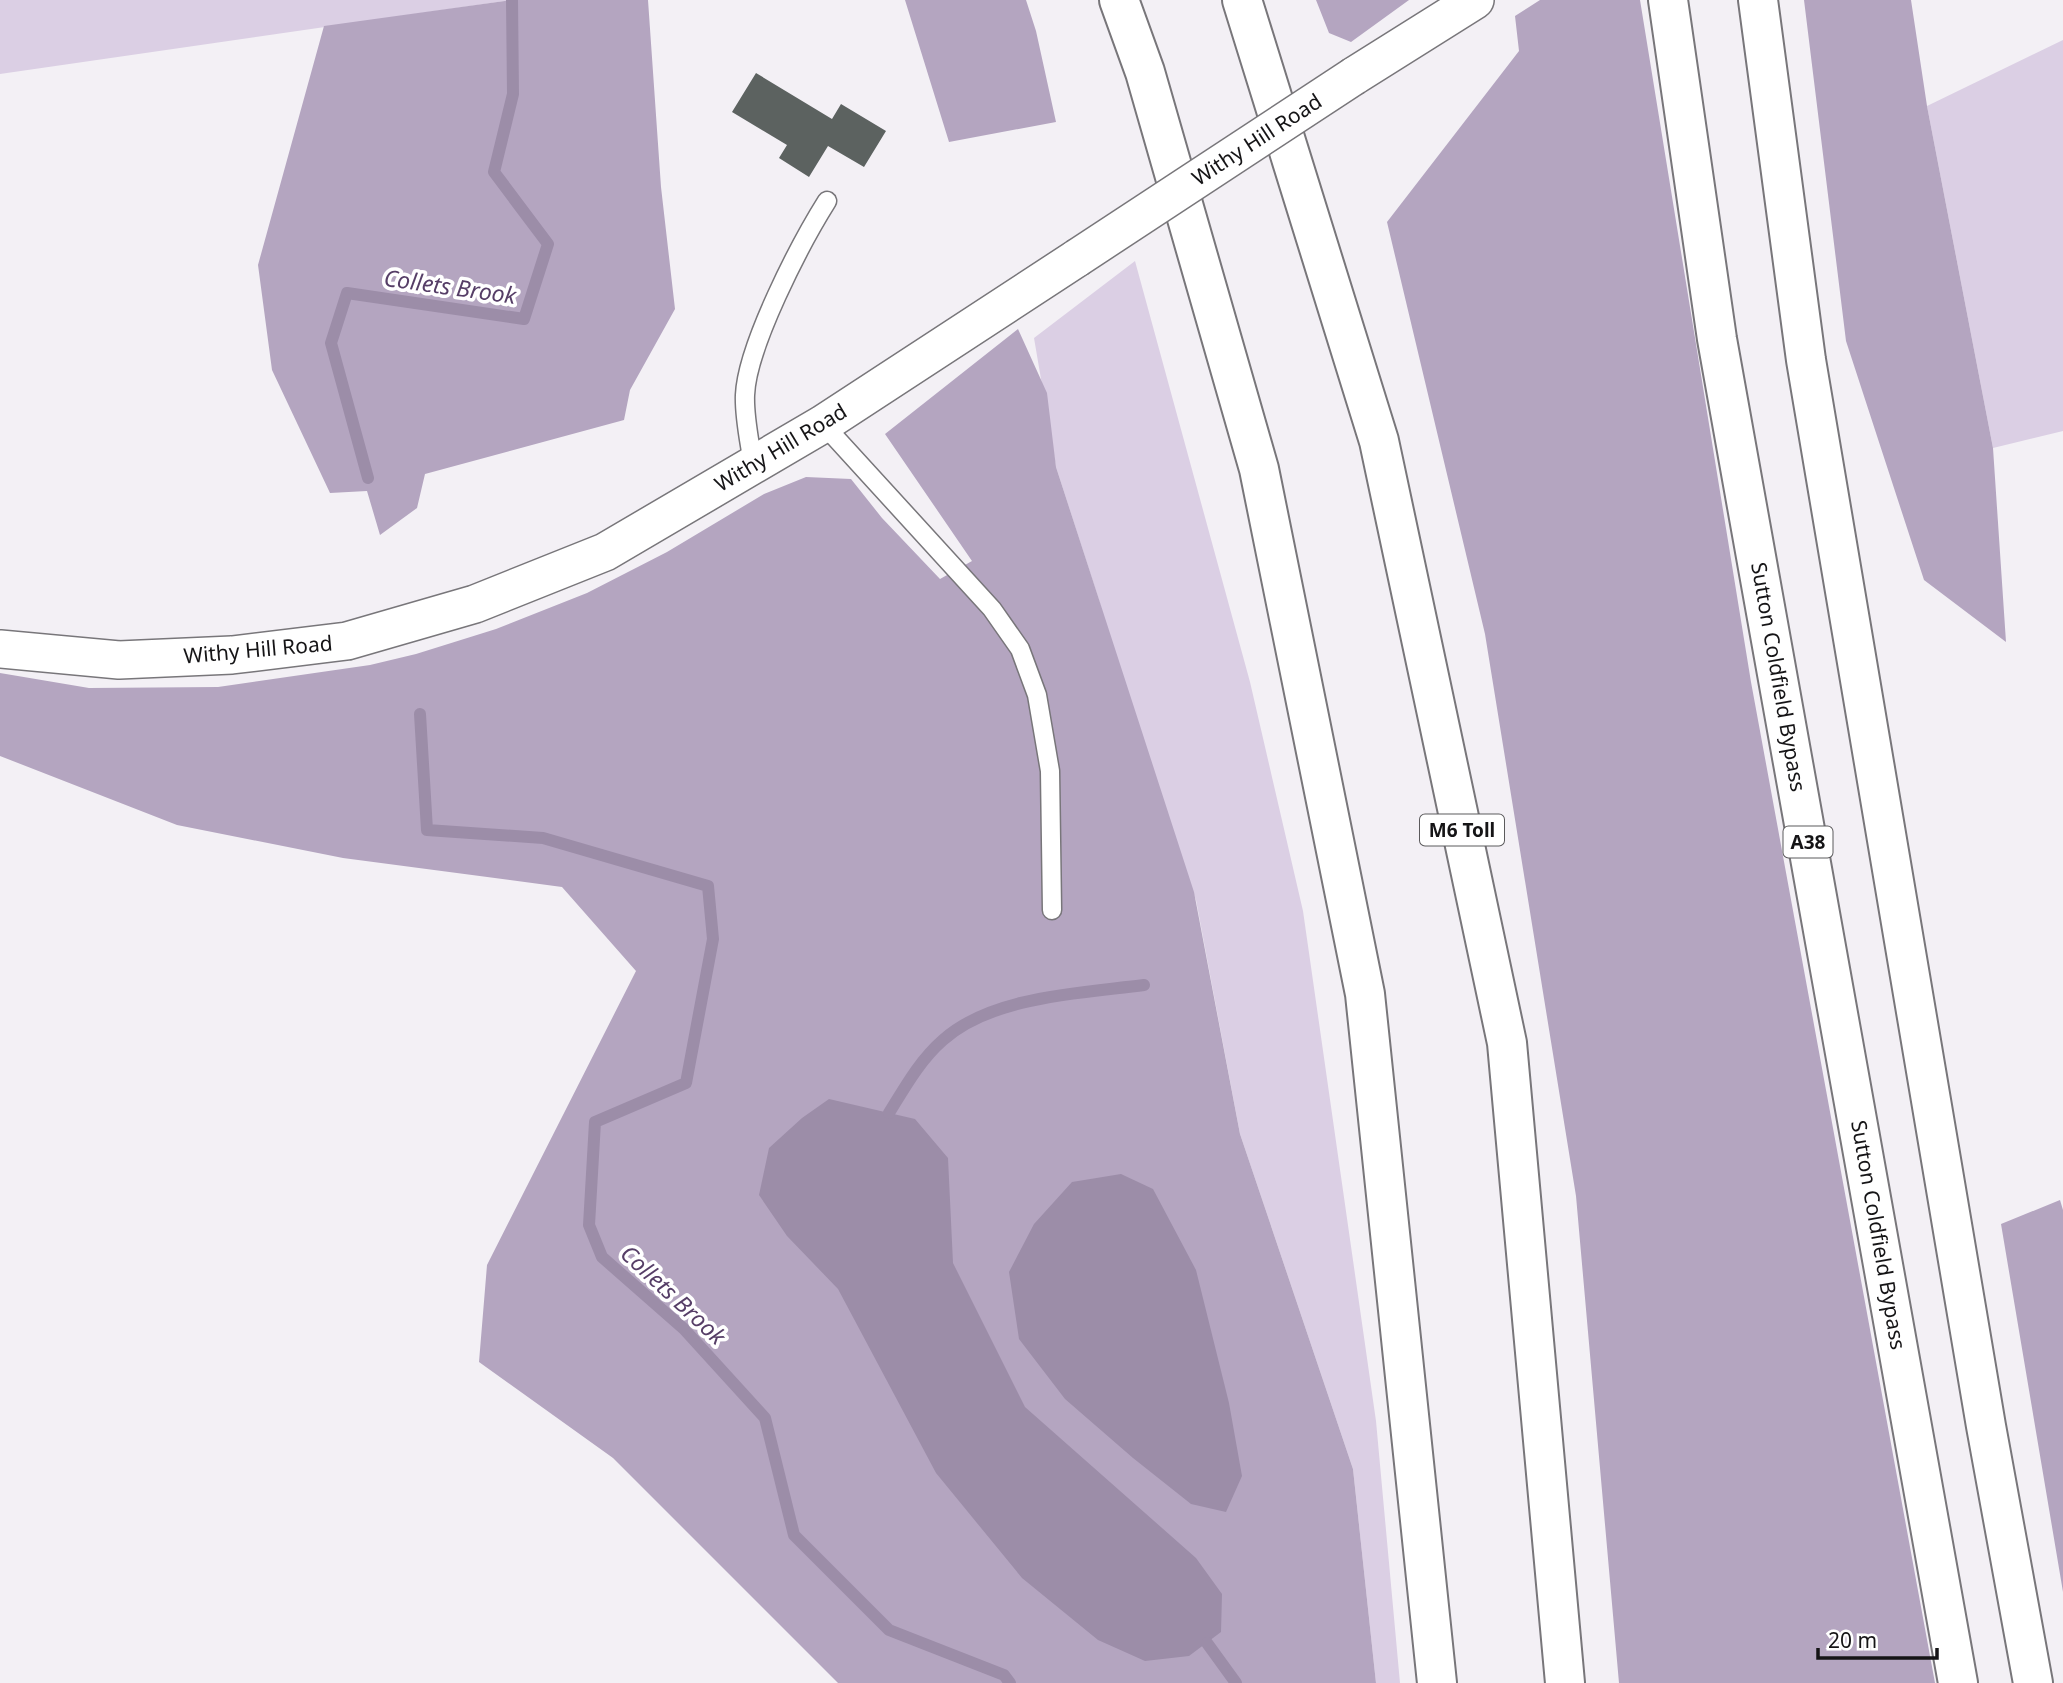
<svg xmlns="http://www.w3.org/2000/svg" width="2063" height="1683" viewBox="0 0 2063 1683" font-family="'Noto Sans',sans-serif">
<rect width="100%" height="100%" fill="#f3f0f5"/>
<path fill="#dbcfe4" d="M0 0H512L0 74Z
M2063 40V431L1993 448 1927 106Z
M1135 261 1250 682 1303 911 1376 1421 1400 1683H1376L1353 1469 1240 1134 1196 900 1146 761 1098 597 1056 467 1034 338Z"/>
<path fill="#b4a5c0" d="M512 0H648L661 187 675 309 630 390 624 420 425 474 417 508 380 535 367 491 330 493 272 370 258 265 324 26Z
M905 0H1026L1036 31 1056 122 949 142Z
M1316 0H1409L1351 42 1329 33Z
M1540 0H1640L1751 682 1935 1683H1619L1576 1196 1485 634 1387 222 1519 51 1515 16Z
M1804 0H1911L1927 106 1993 448 2006 642 1924 580 1846 341Z
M1018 329 1047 393 1056 467 1194 892 1240 1134 1353 1469 1376 1683H838L613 1458 479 1362 487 1265 636 971 562 887 343 858 177 825 0 756V673L89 688 218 687 370 665 416 654 496 629 587 593 667 552 764 494 806 477 851 479 882 518 940 579 972 561 885 434Z
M2060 1200 2063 1210V1592L2001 1224Z"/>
<path fill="#9c8da8" d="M829 1099 915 1119 948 1158 953 1263 1025 1407 1196 1558 1222 1594 1221 1632 1189 1656 1145 1661 1098 1640 1022 1578 936 1473 838 1289 787 1236 759 1195 769 1148 802 1118Z
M1121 1174 1153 1189 1196 1270 1229 1403 1242 1476 1226 1512 1191 1504 1133 1458 1065 1399 1019 1339 1009 1272 1034 1224 1072 1182Z"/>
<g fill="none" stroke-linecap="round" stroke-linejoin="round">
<path stroke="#9c8da8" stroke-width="12" d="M368 478 331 343 347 293 524 319 548 244 494 172 513 94 512 0
M420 714 427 830 543 838 708 886 713 939 686 1083 595 1122 589 1225 602 1257 684 1329 765 1418 794 1535 889 1630 1004 1675 1010 1683
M889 1113C905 1087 920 1060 943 1040 992 996 1082 993 1144 985
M1207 1643 1236 1683"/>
</g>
<path fill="#5c6260" d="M756 73 832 119 841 104 886 131 864 167 828 146 809 177 779 158 787 145 732 112Z"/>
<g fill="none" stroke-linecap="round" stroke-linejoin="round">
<g stroke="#78767a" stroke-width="21">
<path id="lane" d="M823 424 992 609 1020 649 1037 695 1050 771 1052 910
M753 465C750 442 744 418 745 395 747 346 800 244 827 201"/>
</g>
<g stroke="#78767a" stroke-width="40">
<path id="street" d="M1354 76 1475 0
M0 649 119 660 232 655 347 641 475 604 605 552 823 424 1077 258"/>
</g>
<g stroke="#78767a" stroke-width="42">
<path id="highway" d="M1119 0 1145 72 1259 469 1365 994 1437 1683
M1242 0 1379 441 1507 1043 1565 1683
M1668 0 1717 339 1958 1683
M1758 0 1806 360 1986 1426 2033 1683"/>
</g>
<use href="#lane" stroke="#fff" stroke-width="18"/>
<use href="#street" stroke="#fff" stroke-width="37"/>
<use href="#highway" stroke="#fff" stroke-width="38"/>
<g stroke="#78767a" stroke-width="40" stroke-linecap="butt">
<path id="street-bridge" d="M1077 258 1354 76"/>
</g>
<use href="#street-bridge" stroke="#fff" stroke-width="37"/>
</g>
<g text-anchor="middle" stroke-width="7" stroke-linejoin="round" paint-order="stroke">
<g fill="#fff" stroke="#5b5a5c" stroke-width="2">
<rect x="1420" y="814.5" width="84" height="31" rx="5"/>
<rect x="1783.5" y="826.5" width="49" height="31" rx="5"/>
</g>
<g font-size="19" font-weight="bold" fill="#151416">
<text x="1462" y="837">M6 Toll</text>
<text x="1808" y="849">A38</text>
</g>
<g font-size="21" fill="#151416" stroke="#fff">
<text transform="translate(1257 140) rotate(-33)" y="7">Withy Hill Road</text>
<text transform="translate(781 448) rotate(-31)" y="7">Withy Hill Road</text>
<text transform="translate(258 650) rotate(-5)" y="7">Withy Hill Road</text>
<text transform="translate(1778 677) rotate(80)" y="7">Sutton Coldfield Bypass</text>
<text transform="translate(1878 1235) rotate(80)" y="7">Sutton Coldfield Bypass</text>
</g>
<g font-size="23" font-style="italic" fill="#563e67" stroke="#fff">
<text transform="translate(450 287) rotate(8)" y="8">Collets Brook</text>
<text transform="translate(673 1295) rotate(43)" y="8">Collets Brook</text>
</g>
</g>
<path d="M1818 1648v10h119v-10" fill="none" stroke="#151416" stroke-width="3.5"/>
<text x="1828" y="1648" font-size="21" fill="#151416" stroke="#ffffff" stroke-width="5" paint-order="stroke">20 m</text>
</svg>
